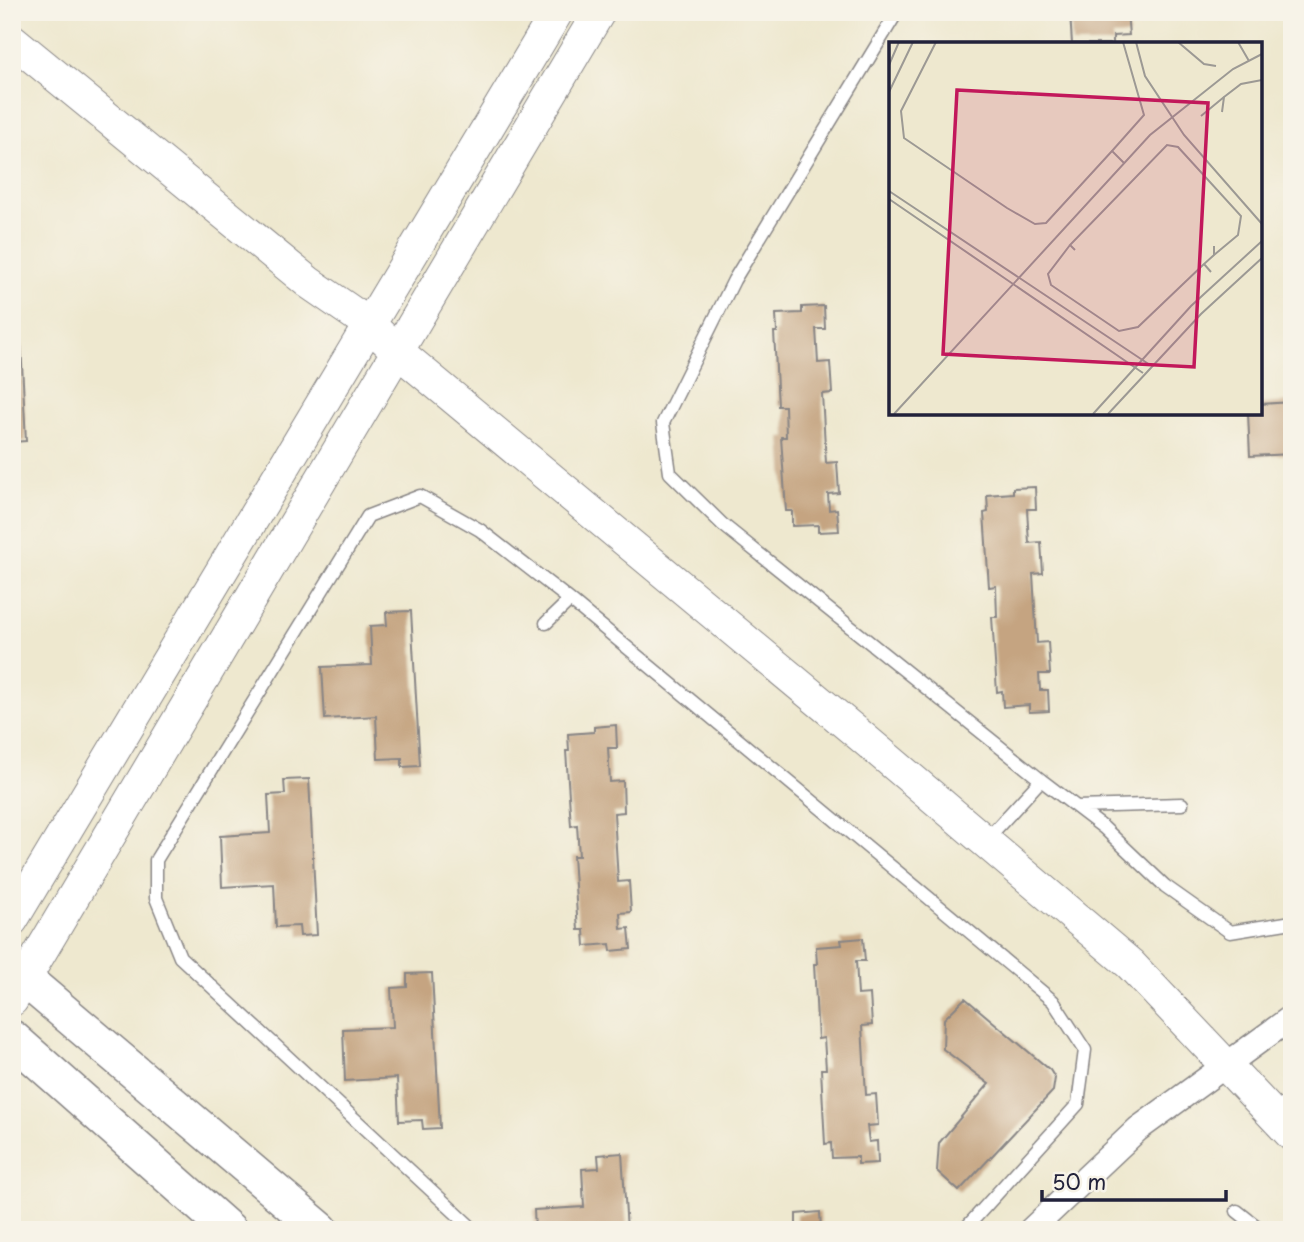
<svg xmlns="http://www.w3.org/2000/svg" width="1304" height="1242" viewBox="0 0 1304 1242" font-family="'Playpen Sans',sans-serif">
<rect width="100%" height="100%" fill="#f7f3e8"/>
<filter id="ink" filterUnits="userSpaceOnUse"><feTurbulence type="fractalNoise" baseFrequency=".0143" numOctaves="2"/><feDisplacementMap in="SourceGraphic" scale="14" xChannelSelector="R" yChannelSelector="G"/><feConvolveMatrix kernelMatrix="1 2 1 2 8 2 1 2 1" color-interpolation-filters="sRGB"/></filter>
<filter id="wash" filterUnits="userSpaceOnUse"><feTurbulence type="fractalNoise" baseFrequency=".00686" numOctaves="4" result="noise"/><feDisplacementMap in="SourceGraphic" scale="28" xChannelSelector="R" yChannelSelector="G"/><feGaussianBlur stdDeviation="1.57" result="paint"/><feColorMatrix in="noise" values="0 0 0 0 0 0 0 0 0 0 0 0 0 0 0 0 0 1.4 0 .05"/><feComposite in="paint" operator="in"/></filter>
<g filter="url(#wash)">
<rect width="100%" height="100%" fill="#eee8cf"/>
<g id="blocks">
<path fill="#c5a481" d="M1070 12H1127L1129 35 1113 36V44H1072Z
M12 286H18L26 441 12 442Z
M824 306 825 329H816L818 363 830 362 832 393 822 394 826 463 837 462 839 493 828 494 829 510 837 509 839 531 818 532V525L792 526V511H786L781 437H786L785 406H778L774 332H777L776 314 802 313V307Z
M1292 402V454L1250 456 1248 413H1260V404Z
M1035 487 1036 509H1027L1029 543 1041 542 1043 573 1033 574 1037 643 1048 642 1050 674H1039L1040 690H1048L1049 711 1029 712V705L1003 707 1002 691 997 692 992 617H997L996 586 989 587 984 513 988 512 987 495 1013 493V488Z
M411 611 420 766 402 767V758L378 759 376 716 325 719 322 667 372 665 370 626 387 625 386 612Z
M616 725 617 748H608L610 782 623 781 624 812 614 813 618 882 629 881 631 912 620 913 621 929 629 928 631 949 611 951 610 944 585 946 584 930H578L573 856H579L577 825 571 826 566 751H569L568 734 594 732V727Z
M309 779 317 935 300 936 299 926 276 927 274 884 222 887 220 836 270 833 268 795 285 794 284 780Z
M863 938 865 961H856L858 995 870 994 872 1025 862 1026 866 1095 876 1094 878 1125 867 1126 869 1142 877 1141 878 1163 858 1164V1157L832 1158 831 1143 825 1144 821 1069H826L824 1038 818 1039 814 964H817L816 947 842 945 841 940Z
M432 973 440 1128 423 1129 422 1120 399 1121 397 1078 345 1081 343 1029 393 1027 391 988 407 987V974Z
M965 998 1050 1070 1055 1078 1053 1091 959 1191 937 1171 939 1143 989 1084 943 1049 944 1019Z
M622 1153 627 1230H535L534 1210 584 1207 582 1169 599 1168 598 1155Z
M820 1212 821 1230H785L796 1227V1214Z"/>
</g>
</g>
<g filter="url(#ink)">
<use href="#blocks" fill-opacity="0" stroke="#888585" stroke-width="2"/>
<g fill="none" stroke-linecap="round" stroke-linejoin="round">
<g stroke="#888585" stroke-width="15">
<path id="service" d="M897 12 734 280 663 423 670 473 722 524 1041 780
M546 623 570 600 1053 1001 1085 1050 1078 1104 964 1230
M1077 807 1182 804
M985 841 1041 780 1104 828 1165 886 1230 932 1292 922
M1237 1211 1261 1230
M474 1230 180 957 156 898V860L368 516 420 496 480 530 570 600"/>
</g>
<g stroke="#888585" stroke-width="27">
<path id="minor" d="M1031 1230 1138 1129 1292 1017"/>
</g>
<g stroke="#888585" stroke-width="34">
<path id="tertiary" d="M12 40 308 282 369 324 396 350 862 737 1130 964 1292 1135
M12 920 557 12
M12 1000 599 12"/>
</g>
<g stroke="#888585" stroke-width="38">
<path id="secondary" d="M12 968 321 1230
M12 1038 229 1230"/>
</g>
<use href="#service" stroke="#fff" stroke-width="12"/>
<use href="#minor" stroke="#fff" stroke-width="24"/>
<use href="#tertiary" stroke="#fff" stroke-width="32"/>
<use href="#secondary" stroke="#fff" stroke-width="35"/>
</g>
</g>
<g transform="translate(889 42)">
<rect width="373" height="373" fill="#eee8cf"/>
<path fill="none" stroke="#9c9994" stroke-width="2" d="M47 0 12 69 15 96 118 166 146 182 157 181 223 109M234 0 255 73 223 109 235 121M247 0 256 34 295 93 373 182M289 0 315 22 327 24M349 0 360 19M0 23 10 0M0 50 24 0M333 70 335 55 352 42 373 38M312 74 335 55M0 149 261 323M0 157 254 331M181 203 159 232 162 243 230 289 249 285 315 222M186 208 181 203 278 103 289 105 352 174 349 193 325 213M322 230 315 222 325 213V204M5 372 261 93 344 27 373 12M204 372 302 264 373 199M219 372 312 272 373 216"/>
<path fill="#c2185b" fill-opacity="0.15" stroke="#c2185b" stroke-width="3.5" d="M68 48 319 61 305 325 54 312Z"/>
<rect width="373" height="373" fill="none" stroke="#22223b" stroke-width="3.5"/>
</g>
<rect width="1304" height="1242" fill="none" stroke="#f7f3e8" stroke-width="42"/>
<path d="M1042 1190v10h184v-10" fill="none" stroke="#22223b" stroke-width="3.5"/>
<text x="1052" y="1190" font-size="21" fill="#22223b" stroke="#f7f3e8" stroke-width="5" paint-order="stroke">50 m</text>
</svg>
